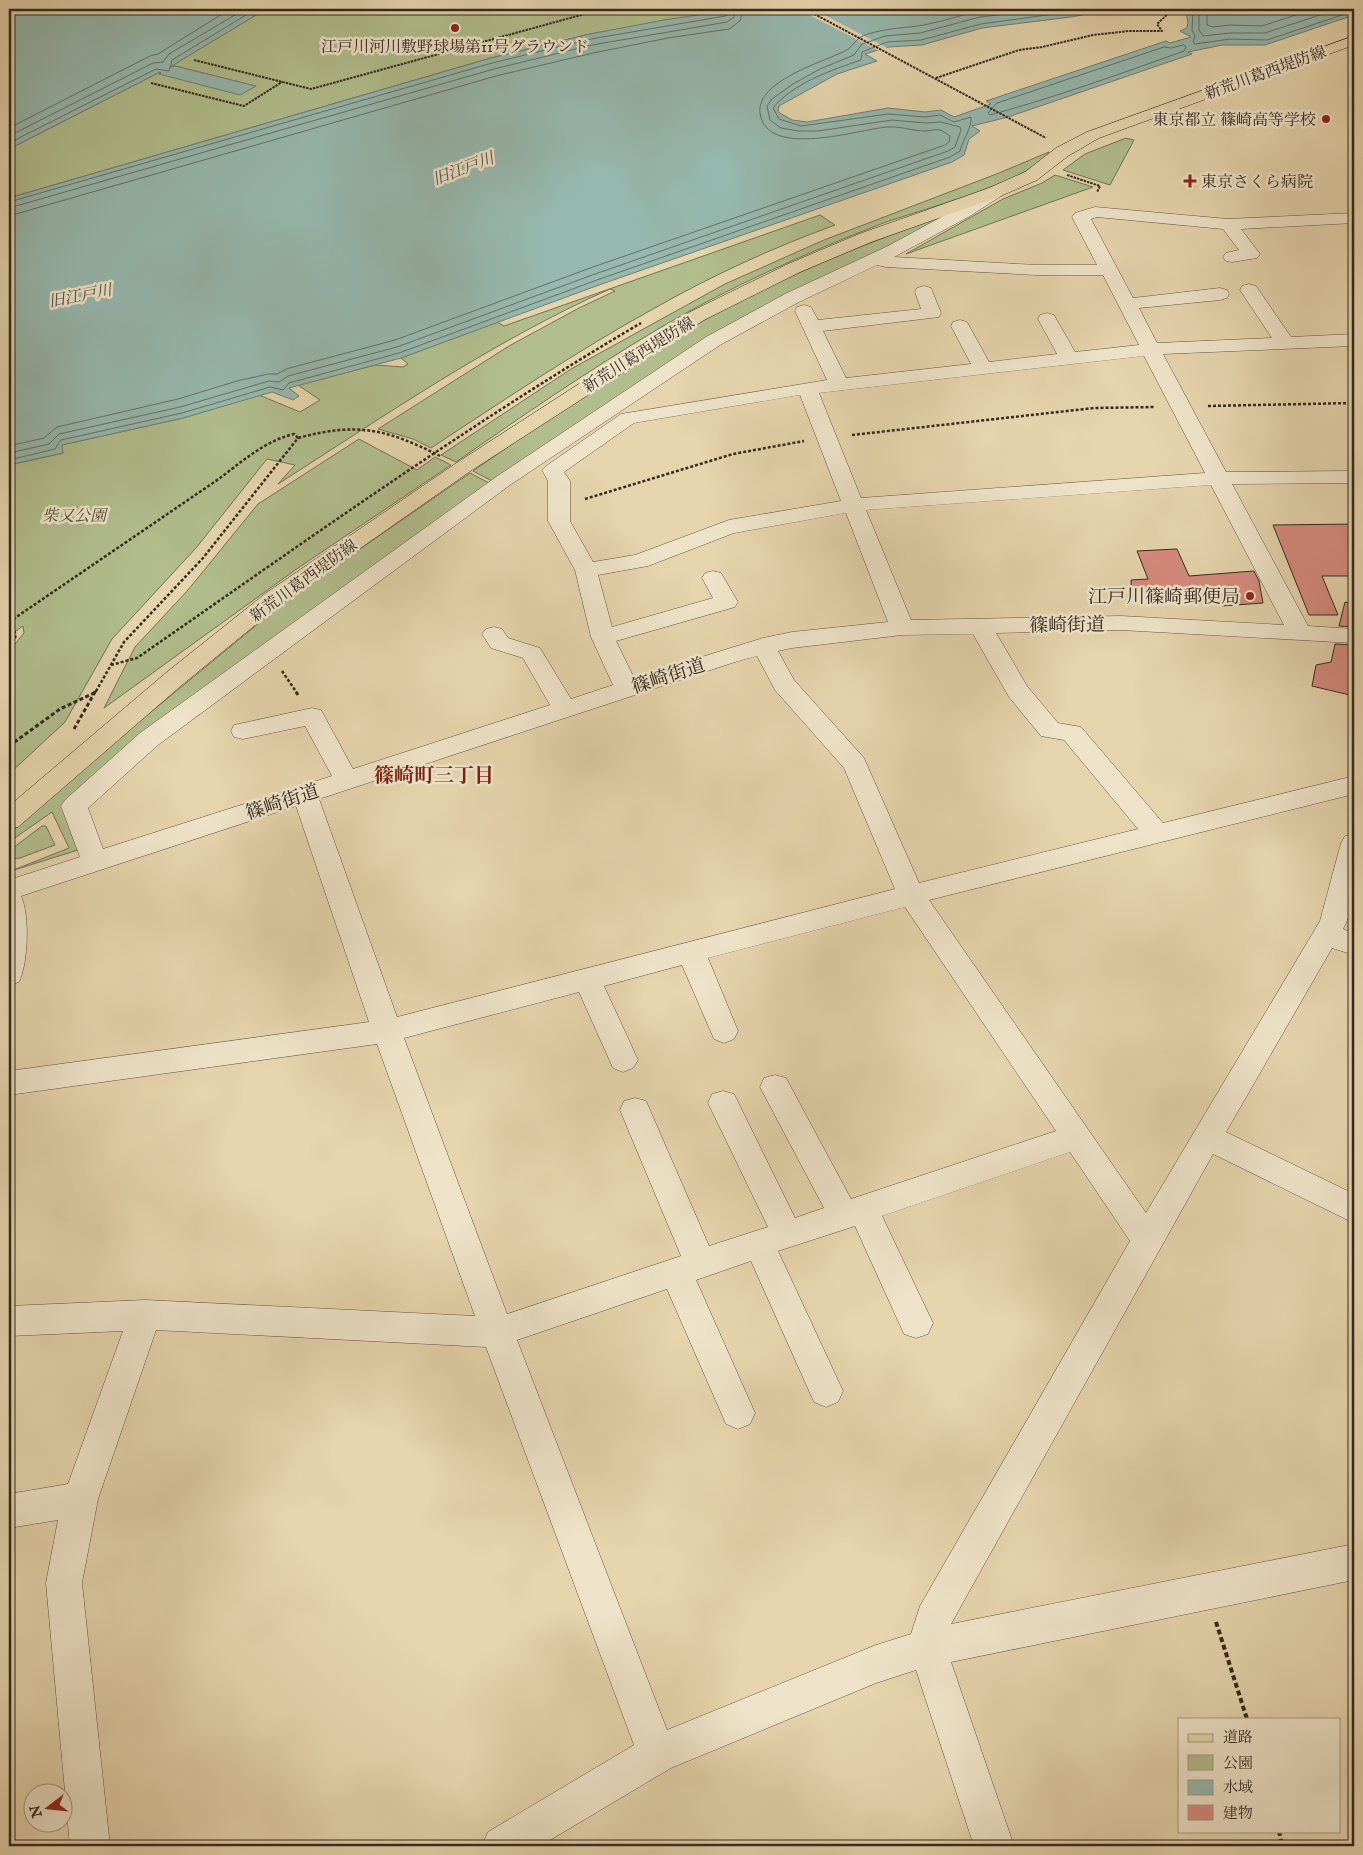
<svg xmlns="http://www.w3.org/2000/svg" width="1363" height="1855" viewBox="0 0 1363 1855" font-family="'IM FELL English','Noto Serif JP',serif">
<rect width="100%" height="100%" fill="#e5d4ac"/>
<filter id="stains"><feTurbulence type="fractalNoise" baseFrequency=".004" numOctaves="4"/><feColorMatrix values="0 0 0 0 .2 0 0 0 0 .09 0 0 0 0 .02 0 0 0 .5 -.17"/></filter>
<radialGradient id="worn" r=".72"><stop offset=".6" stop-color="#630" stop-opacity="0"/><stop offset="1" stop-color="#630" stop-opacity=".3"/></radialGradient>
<path fill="#b1bd8c" stroke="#727257" d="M266 9H698L701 15 590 34 491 58 9 198V149L160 72 255 86 175 66 169 67Z
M1126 138 1134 140 1110 185 1063 170 1085 154Z
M1049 152C1033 181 915 211 881 224 804 254 729 287 658 329 589 370 522 416 456 462L441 455 571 369 725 284 824 240 999 173Z
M1055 175 1093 187 906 254 1003 199 1042 183Z
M959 211 819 280 494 482 473 471C550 418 626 363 708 318 789 274 872 240 959 211Z
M820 215 835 225C772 248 711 276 653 309 577 351 504 400 431 448L413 439 378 429 509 346 579 308 615 291 610 289C493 341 386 415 278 484L295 465 267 459 196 548 112 639 65 722 9 774V640L15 644 24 633 23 626 9 636V465L63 453 61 445 183 418 259 395 300 412 320 400 298 385 375 365 403 367 408 364 401 358 497 322 504 326Z
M359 439 417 470 435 457 451 465 298 568 104 708 135 647 188 590 258 504Z
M470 473 491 484 64 805 81 849 11 871 69 848 52 812 9 842V834L112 744 292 596Z
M42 826H46L55 845 20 858 9 859V851Z"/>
<path fill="#96b8ae" stroke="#6f7e76" d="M9 9H266L170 67 175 66 256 86 240 95 159 74 161 73 160 72 9 149Z
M738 9H1113L1071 17 982 28 922 45 888 47 865 54 877 61 837 74 779 106 778 112 792 120 807 122 888 108 925 112 941 110 954 117 991 104 986 101 1166 41 1170 43 1191 37 1180 31 1187 28 1188 22 1186 14 1192 9H1354V15L1265 45H1222L1188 52 1192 54 1008 117 972 126 980 131 969 139 964 155 952 162 599 285 401 358 289 388 299 396 293 400 272 392 183 418 62 445 63 453 9 465V198L491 58 590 34 664 20Z"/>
<path fill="#e5d4ac" d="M798 9H813L891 50 881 52Z"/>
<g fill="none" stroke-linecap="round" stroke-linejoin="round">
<path stroke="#657068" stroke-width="1" d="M1193 9 1192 30 1195 36 1193 42 1195 44 1230 39 1267 40 1354 11
M1199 9V30L1203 36 1230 33H1265L1338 9
M1207 9V25L1213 27 1230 25 1262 26 1314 9
M1184 45 1186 47 1184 51C1120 74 1056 97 990 115L988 113 997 103 1164 47 1171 48Z
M9 128 150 56 158 54 230 9
M9 136 153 63 163 62 169 54 245 9
M9 143 156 69 169 71 172 60 256 9
M9 202 492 63 591 39 725 16 729 14 730 9
M9 208 494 69 592 45 727 22 734 17 736 9
M9 216 496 76 593 53 668 38 729 29 740 21 744 9
M9 446 44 438 57 427 178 399 237 381 268 374H277L286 369 395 340 593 267 945 145 949 142 950 136C947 134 943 131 940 130 936 129 930 131 925 131 913 131 900 126 887 127 860 129 766 160 760 113 756 81 823 62 845 51 855 46 854 38 868 34 887 28 906 28 924 25 946 21 966 13 987 9
M9 453 49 444 59 434 180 407 269 381 279 382 288 376 397 347 595 274 948 151 955 147 961 130 960 127 941 122 925 123 892 120 818 131H798L781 128 770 120 767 106 772 99 793 84 820 69 854 55 862 44 885 36 920 33 980 17 1048 9
M9 460 55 449 61 440 182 413 270 387 283 390 289 383 399 353 597 280 950 157 960 151C963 139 972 128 971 117L954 122 940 115 925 117 888 114 801 126 779 119 773 108C793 83 832 70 861 60L862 52 887 42 921 40 981 24 1091 9"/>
</g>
<path fill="#d68b7f" stroke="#342822" d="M1354 524V576H1322L1338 615H1309L1273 525Z
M1177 549 1189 576 1254 571 1259 581 1263 603 1222 606 1217 597 1132 600 1131 580 1148 579 1137 551Z
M1345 602 1354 604V627L1339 626Z
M1335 644 1354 645V696L1312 686 1316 665 1331 662Z"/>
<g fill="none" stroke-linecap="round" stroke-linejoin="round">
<g stroke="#605344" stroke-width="1">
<path id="minor" d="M995 187 1001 188 1004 192 1001 196 970 216 894 257 1036 265H1097L1072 217 1075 213 1095 207 1228 219 1354 213V223L1241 229 1260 254 1257 258 1232 262 1226 261 1223 257 1226 253 1239 250 1223 229 1097 217 1091 219 1133 298 1220 288 1227 290 1229 294 1227 298 1220 300 1139 308 1157 343 1272 338 1240 290 1242 286 1249 284 1256 286 1291 337 1354 334V346L1163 354 1226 472 1354 471V483L1232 484 1308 626 1354 629V643L1121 630 996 633 1027 686 1058 723 1081 727 1163 823 1354 776V794L929 900 1146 1213 1320 921 1341 843 1345 836 1354 834C1354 865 1359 900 1343 929L1354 934V955L1332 948 1226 1132 1354 1194V1223L1213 1154 951 1624 1354 1544V1580L951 1662 1014 1846H974L916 1670 876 1683 671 1768 540 1846H482L488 1832 634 1745 486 1347 156 1330 98 1499 82 1583 110 1846H70L46 1583 58 1520 9 1528V1494L68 1484 123 1331 9 1336V1306L145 1300 475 1316 377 1044 9 1095V1071L369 1022 296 806 21 896C30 915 28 964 19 982L9 985V880L80 857 61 806 65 800 140 733 496 477 706 337 785 294 888 246 958 208 989 188ZM877 265 886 267 1036 275H1103L1139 345 1075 352 1054 315 1047 313 1040 315 1038 319 1057 354 989 362 967 322 960 320 953 322 951 326 971 364 846 378 823 331 939 317 941 313 931 288 924 286 917 288 915 292 921 309 818 320 811 307 804 305 797 307 795 311 827 380 621 414 546 466 542 470 548 481V521L575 570 591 637 613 685 571 699 540 648 508 638 502 629 494 627 486 629 482 634 491 648 523 658 550 705 353 769 321 710 312 708 234 725 231 731 234 737 243 739 305 726 332 776 103 849 88 808 158 745 510 485 720 345 799 302ZM1144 356 1205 473 861 498 819 393ZM800 395 841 501 729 520 635 555 593 562 570 521V481L564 472 634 423ZM1211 485 1284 625 1121 616 911 620 866 510ZM846 513 888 622 792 632 763 638 634 678 616 641 735 607 738 602 721 573 713 571 705 573 702 578 713 598 612 627 598 575 648 566 734 533ZM973 634 1009 697 1041 736 1064 740 1138 829 919 883 864 758 794 680 778 651 792 648 902 635ZM757 656 775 690 844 768 895 889 397 1017 319 799 735 662ZM905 907 1056 1131 851 1199 786 1078 775 1075 764 1078 760 1087 824 1208 795 1218 734 1094 723 1091 712 1094 708 1103 768 1227 709 1246 650 1110 646 1101 635 1098 624 1101 620 1110 681 1256 507 1314 404 1038 579 992 613 1068 623 1072 633 1068 638 1060 604 986 682 965 714 1039 724 1043 734 1039 738 1031 708 958ZM1070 1152 1130 1241 920 1606 911 1634 876 1645 667 1730 517 1340 667 1289 726 1424 738 1429 750 1424 755 1413 696 1280 751 1261 814 1402 826 1407 838 1402 843 1391 778 1251 855 1226 904 1334 916 1338 928 1334 933 1323 882 1216Z"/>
</g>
<g stroke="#342822" stroke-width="1">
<path id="major" d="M1354 36V45L1099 138 1068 156 1037 180 1001 196 871 242 800 272 704 320 469 472 282 603 183 684 18 827 9 829V806L167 672 266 593 455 464 690 312 788 264 859 234 989 188 1025 172 1056 148 1087 132Z"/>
</g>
<path stroke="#342822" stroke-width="2" stroke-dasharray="2.5 1" stroke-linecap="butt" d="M805 9 1046 138
M194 60 311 89 603 9
M936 78 1019 50 1042 47 1093 35 1129 31H1162L1157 24 1173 9
M151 83 244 106 282 82
M1067 175 1100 186 1097 192"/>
<path stroke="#342822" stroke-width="2.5" stroke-dasharray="3 2" stroke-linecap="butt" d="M1208 406 1354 403
M852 435 1094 408 1154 407
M298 438C357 422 387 429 440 456
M585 499 733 454 804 441
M9 622C75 577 141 532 207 487 236 468 260 442 294 434L298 438 203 558 124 642 95 693
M9 622C15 633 20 636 9 645
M111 665 137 658C303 543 467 425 641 323
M282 671 297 693
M93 693 97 691"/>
<path stroke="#342822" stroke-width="3" stroke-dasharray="4 2.5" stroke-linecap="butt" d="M296 692 298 695
M74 729 95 692
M9 746 60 709 96 692"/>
<path stroke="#342822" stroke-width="4" stroke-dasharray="5 3" stroke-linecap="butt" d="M1216 1622 1247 1719
M1279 1831 1282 1846"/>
<use href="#minor" fill="#eee3c9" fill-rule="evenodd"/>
<use href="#major" fill="#e5d4ac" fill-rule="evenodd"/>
</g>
<g fill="#8f2418" stroke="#eee3c9" stroke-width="2">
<circle cx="455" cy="28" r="5"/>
<circle cx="1326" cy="119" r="5"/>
<path d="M1187.5 173.5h5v5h5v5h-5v5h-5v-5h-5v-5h5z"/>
<circle cx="1250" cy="596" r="5"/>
</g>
<g text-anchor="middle" stroke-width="5" stroke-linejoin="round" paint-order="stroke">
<g font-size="16" fill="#342822" stroke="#eee3c9">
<text x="455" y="52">江戸川河川敷野球場第11号グラウンド</text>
<text x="1316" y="125" text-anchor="end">東京都立 篠崎高等学校</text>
<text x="1201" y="187" text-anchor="start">東京さくら病院</text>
</g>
<g font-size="16" fill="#342822" stroke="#eee3c9">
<text transform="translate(1265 72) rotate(-20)" y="6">新荒川葛西堤防線</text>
<text transform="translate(638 354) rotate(-32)" y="6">新荒川葛西堤防線</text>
<text transform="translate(303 580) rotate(-36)" y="6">新荒川葛西堤防線</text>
</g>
<g font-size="16" font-style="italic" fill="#4c4c45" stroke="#eee3c9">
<text transform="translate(463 168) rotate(-21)" y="6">旧江戸川</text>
<text transform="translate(80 295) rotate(-11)" y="6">旧江戸川</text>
</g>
<g font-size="16" font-style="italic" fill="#534d3c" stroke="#eee3c9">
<text x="74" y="521">柴又公園</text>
</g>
<g font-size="19" fill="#342822" stroke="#eee3c9" text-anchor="end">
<text x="1240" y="603">江戸川篠崎郵便局</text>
</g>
<g font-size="19" fill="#342822" stroke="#eee3c9">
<text transform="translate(1067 624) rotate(-1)" y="7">篠崎街道</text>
<text transform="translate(668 675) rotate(-18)" y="7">篠崎街道</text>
<text transform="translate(282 801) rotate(-18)" y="7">篠崎街道</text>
</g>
<g font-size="20" font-weight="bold" fill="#7a1f14" stroke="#eee3c9">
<text x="434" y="782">篠崎町三丁目</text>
</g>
</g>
<rect width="1363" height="1855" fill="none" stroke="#e5d4ac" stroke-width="30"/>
<rect x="10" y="10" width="1343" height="1835" fill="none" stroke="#342822" stroke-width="2.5"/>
<rect x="15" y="15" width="1333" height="1825" fill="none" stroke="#342822"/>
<rect x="1178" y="1718" width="162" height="115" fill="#eee3c9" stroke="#a49886"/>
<rect x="1188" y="1734" width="25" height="8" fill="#e5d4ac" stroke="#a49886"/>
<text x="1223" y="1742" font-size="15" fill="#342822">道路</text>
<rect x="1188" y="1755" width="25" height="15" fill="#b1bd8c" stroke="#a49886"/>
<text x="1223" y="1768" font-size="15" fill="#342822">公園</text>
<rect x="1188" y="1780" width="25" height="15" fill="#96b8ae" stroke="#a49886"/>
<text x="1223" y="1792" font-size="15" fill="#342822">水域</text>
<rect x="1188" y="1805" width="25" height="15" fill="#d68b7f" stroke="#a49886"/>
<text x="1223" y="1818" font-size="15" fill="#342822">建物</text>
<g transform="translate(48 1808) rotate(254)"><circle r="24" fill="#eee3c9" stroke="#a49886"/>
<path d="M0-4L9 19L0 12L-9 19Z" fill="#8f2418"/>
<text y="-8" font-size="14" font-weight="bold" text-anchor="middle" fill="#342822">N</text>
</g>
<rect width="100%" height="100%" filter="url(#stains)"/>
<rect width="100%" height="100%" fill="url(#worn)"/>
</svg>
